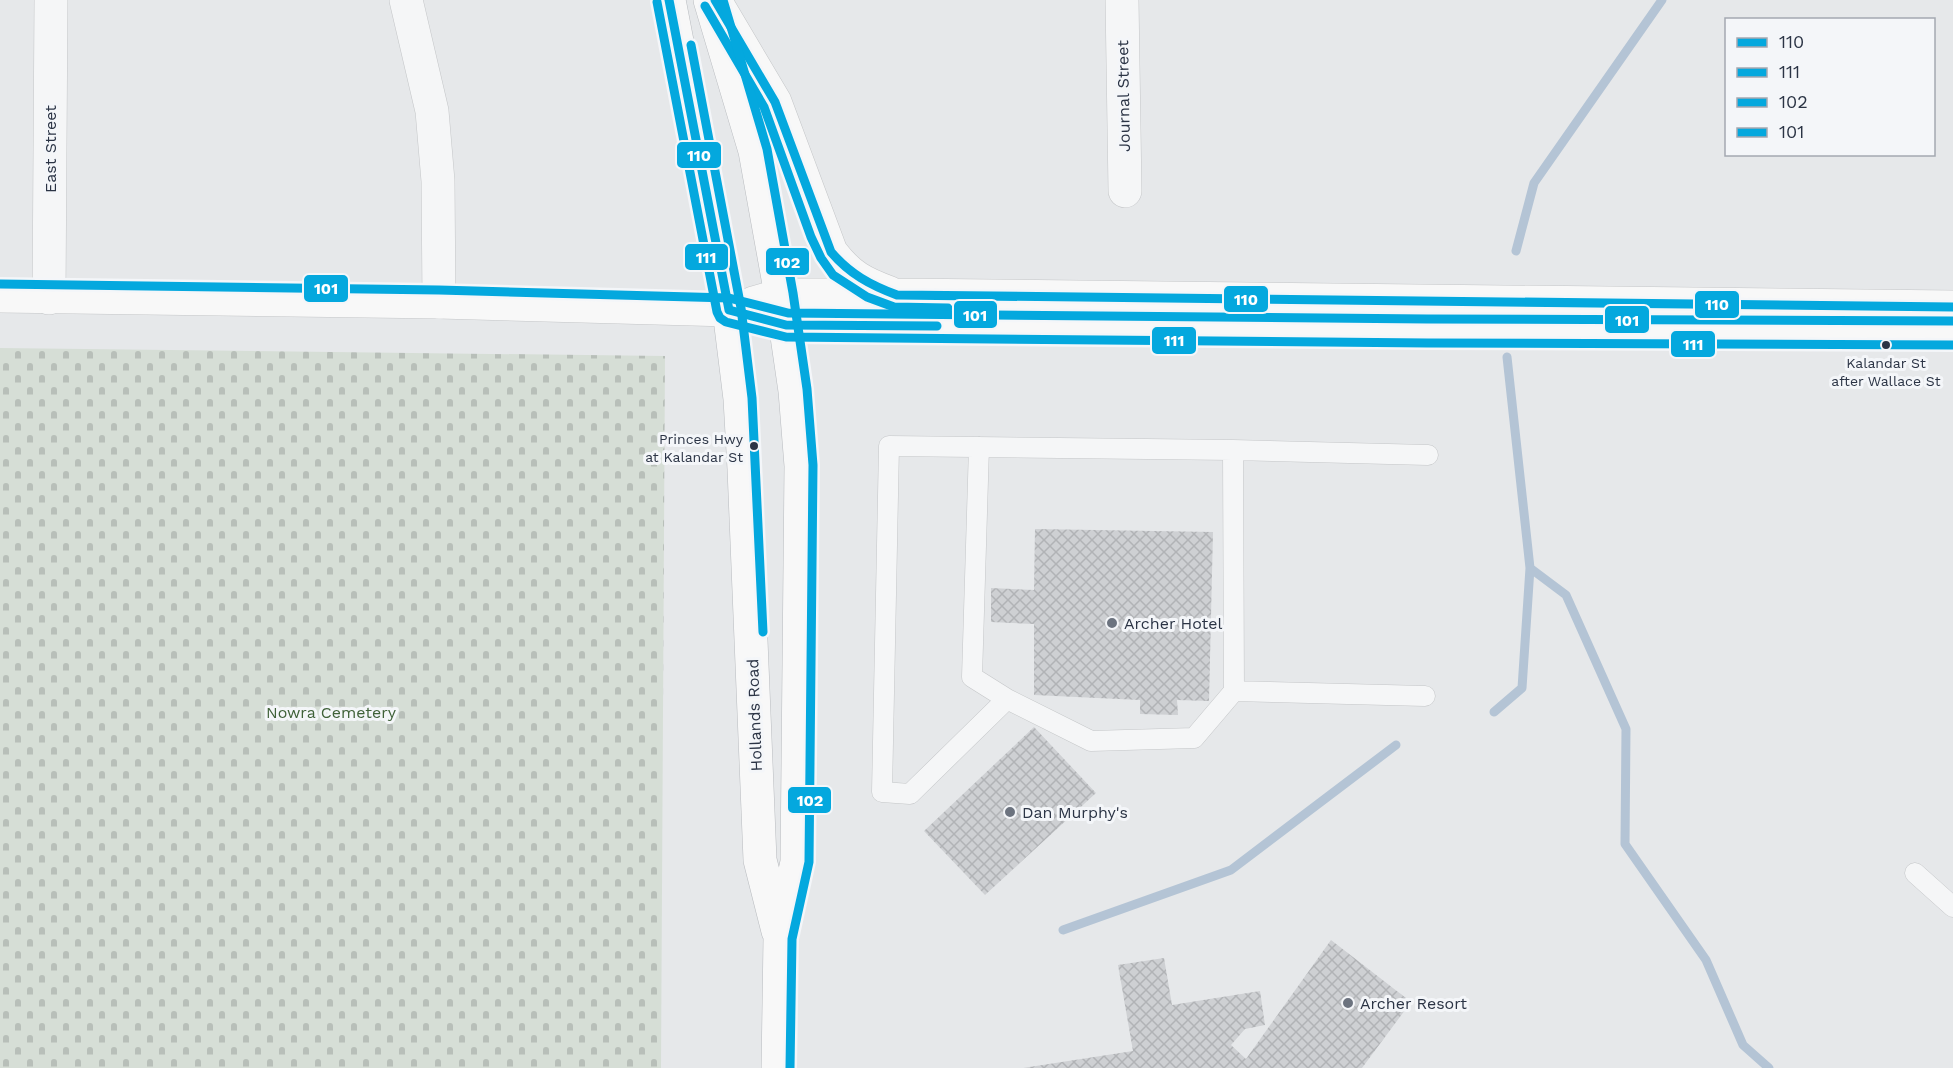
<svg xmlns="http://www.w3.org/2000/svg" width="1953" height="1068" viewBox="0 0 1953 1068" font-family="'Work Sans',sans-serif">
<defs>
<pattern id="cemetery-stones" width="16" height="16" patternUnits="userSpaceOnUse" patternTransform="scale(1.5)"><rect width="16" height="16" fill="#d6ded6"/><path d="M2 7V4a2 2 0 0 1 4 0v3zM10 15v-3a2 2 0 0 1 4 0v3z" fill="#b8bfb9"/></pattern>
<pattern id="building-cross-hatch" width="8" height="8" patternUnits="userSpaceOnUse" patternTransform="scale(1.5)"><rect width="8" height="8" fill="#ced0d3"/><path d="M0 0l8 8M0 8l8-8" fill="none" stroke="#b1b3b6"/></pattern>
</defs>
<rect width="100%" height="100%" fill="#e6e8ea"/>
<path fill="url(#cemetery-stones)" d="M0 348 665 356 661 1068H0Z"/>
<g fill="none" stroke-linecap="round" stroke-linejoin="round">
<path stroke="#b4c4d5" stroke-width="9" d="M1516 251 1534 183 1662 0
M1507 357 1530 568 1566 595 1626 729 1625 844 1706 960 1743 1045 1769 1068
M1494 712 1522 688 1530 568
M1063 930 1231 870 1396 745"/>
</g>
<path fill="url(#building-cross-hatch)" d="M1035 529 1213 532 1209 701 1177 700 1178 715 1140 714V700L1034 695V624L991 622V588L1034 590Z
M1034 727 1096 793 985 895 924 831Z
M1331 940 1411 1002 1362 1068H1023L1133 1051 1118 965 1164 958 1172 1005 1260 991 1265 1025 1245 1029 1231 1045 1246 1059Z"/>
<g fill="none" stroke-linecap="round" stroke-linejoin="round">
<g stroke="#c4c6c8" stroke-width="21">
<path id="service" d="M979 447 972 677 1007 699 1091 741 1194 738 1234 691
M1233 450 1234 691 1425 696
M1007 699 910 794 882 792 889 446 1233 450 1428 455
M1915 873 1953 907"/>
</g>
<g stroke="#c4c6c8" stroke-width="34">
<path id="minor" d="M406 0 432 111 438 181 439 302
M1122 0 1125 191
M49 298 51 0"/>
</g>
<g stroke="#c4c6c8" stroke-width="34">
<path id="secondary" d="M717 4 775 102 831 252C849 276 863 283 890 293
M0 296 439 302 729 310 786 325 1428 331 1953 333
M753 303 781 295H897L1953 307"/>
</g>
<g stroke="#b8bbbf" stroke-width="34">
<path id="trunk" d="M669 0 729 310 740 399 744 469 760 860 778 931
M710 0 755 151 781 295 795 391 801 466 797 862 780 938 778 1068"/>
</g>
<use href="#service" stroke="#f5f6f7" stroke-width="20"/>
<use href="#minor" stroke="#f5f6f7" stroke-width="33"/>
<use href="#secondary" stroke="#f8f8f8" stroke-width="33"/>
<use href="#trunk" stroke="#f8f8f8" stroke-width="33"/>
<g stroke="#f4f6f9" stroke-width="14">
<path id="bus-1" d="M669 0 729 310
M715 0 775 102 831 252C850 274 870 285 897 295L1953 307
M729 310 786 325 937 326"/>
</g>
<g stroke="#f4f6f9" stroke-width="14">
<path id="bus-2" d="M657 2 717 312 720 318 726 322 786 337 1428 343 1953 345
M705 6 764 107 811 237 821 258 833 275 867 297 894 307 948 308"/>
</g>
<g stroke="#f4f6f9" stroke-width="14">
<path id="bus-3" d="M723 0 767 149 793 293 807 389 813 465 809 862 792 939 790 1068
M691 45 741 308 752 398 763 632"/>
</g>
<g stroke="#f4f6f9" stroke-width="14">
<path id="bus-4" d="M0 284 439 290 729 298 788 313 1428 319 1953 321"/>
</g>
<use href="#bus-1" stroke="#04a8de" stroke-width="9"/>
<use href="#bus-2" stroke="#04a8de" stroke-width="9"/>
<use href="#bus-3" stroke="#04a8de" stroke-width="9"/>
<use href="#bus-4" stroke="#04a8de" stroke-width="9"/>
</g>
<g fill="#2b3445" stroke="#f4f6f9" stroke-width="2">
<circle cx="1886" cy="345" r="5"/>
<circle cx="754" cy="446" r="5"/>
</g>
<g fill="#6c737f" stroke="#f4f6f9" stroke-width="2">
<circle cx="1112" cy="623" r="6"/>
<circle cx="1010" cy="812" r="6"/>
<circle cx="1348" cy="1003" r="6"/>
</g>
<g text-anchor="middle" stroke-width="6" stroke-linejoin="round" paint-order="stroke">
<g font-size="14" fill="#2b3445" stroke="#f4f6f9">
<text x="1886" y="368">Kalandar St<tspan x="1886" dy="18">after Wallace St</tspan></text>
<text x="743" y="444" text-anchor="end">Princes Hwy<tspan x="743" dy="18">at Kalandar St</tspan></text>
</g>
<g font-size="16" fill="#2b3445" stroke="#f4f6f9">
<text transform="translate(1123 96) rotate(-91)" y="6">Journal Street</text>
<text transform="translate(50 149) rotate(-90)" y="6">East Street</text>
<text transform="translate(754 715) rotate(-92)" y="6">Hollands Road</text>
</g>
<g font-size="16" fill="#2b3445" stroke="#f4f6f9" text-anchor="start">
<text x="1124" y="629">Archer Hotel</text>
<text x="1022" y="818">Dan Murphy's</text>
<text x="1360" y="1009">Archer Resort</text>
</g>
<g font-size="16" fill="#3f6138" stroke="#f4f6f9">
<text x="331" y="718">Nowra Cemetery</text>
</g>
</g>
<g stroke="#f4f6f9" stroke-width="2">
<rect x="676" y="141" width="46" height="28" rx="6" fill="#04a8de"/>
<rect x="684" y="243" width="45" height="28" rx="6" fill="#04a8de"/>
<rect x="765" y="247" width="45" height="29" rx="6" fill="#04a8de"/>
<rect x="303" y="274" width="46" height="29" rx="6" fill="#04a8de"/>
<rect x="1223" y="285" width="46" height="28" rx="6" fill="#04a8de"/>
<rect x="1694" y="290" width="46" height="29" rx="6" fill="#04a8de"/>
<rect x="953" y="300" width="45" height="29" rx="6" fill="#04a8de"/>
<rect x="1604" y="305" width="46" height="29" rx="6" fill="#04a8de"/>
<rect x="1151" y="326" width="46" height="29" rx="6" fill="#04a8de"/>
<rect x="1670" y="330" width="46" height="28" rx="6" fill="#04a8de"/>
<rect x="787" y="786" width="45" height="28" rx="6" fill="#04a8de"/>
</g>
<g font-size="16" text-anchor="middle" font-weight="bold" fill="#fff">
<text x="699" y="161">110</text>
<text x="706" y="263">111</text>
<text x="787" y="268">102</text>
<text x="326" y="294">101</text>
<text x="1246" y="305">110</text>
<text x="1717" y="310">110</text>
<text x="975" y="321">101</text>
<text x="1627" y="326">101</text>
<text x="1174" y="346">111</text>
<text x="1693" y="350">111</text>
<text x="810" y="806">102</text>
</g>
<rect x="1725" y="18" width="210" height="138" fill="#f4f6f9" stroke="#a4a8b1" stroke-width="1.5"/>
<rect x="1737" y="38" width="30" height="9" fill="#04a8de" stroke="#a4a8b1" stroke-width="1.5"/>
<text x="1779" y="48" font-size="18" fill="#2b3445">110</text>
<rect x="1737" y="68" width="30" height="9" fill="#04a8de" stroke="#a4a8b1" stroke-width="1.5"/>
<text x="1779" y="78" font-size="18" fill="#2b3445">111</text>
<rect x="1737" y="98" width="30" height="9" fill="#04a8de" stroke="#a4a8b1" stroke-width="1.5"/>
<text x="1779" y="108" font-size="18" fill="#2b3445">102</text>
<rect x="1737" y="128" width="30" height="9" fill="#04a8de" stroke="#a4a8b1" stroke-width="1.5"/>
<text x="1779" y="138" font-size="18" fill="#2b3445">101</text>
</svg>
